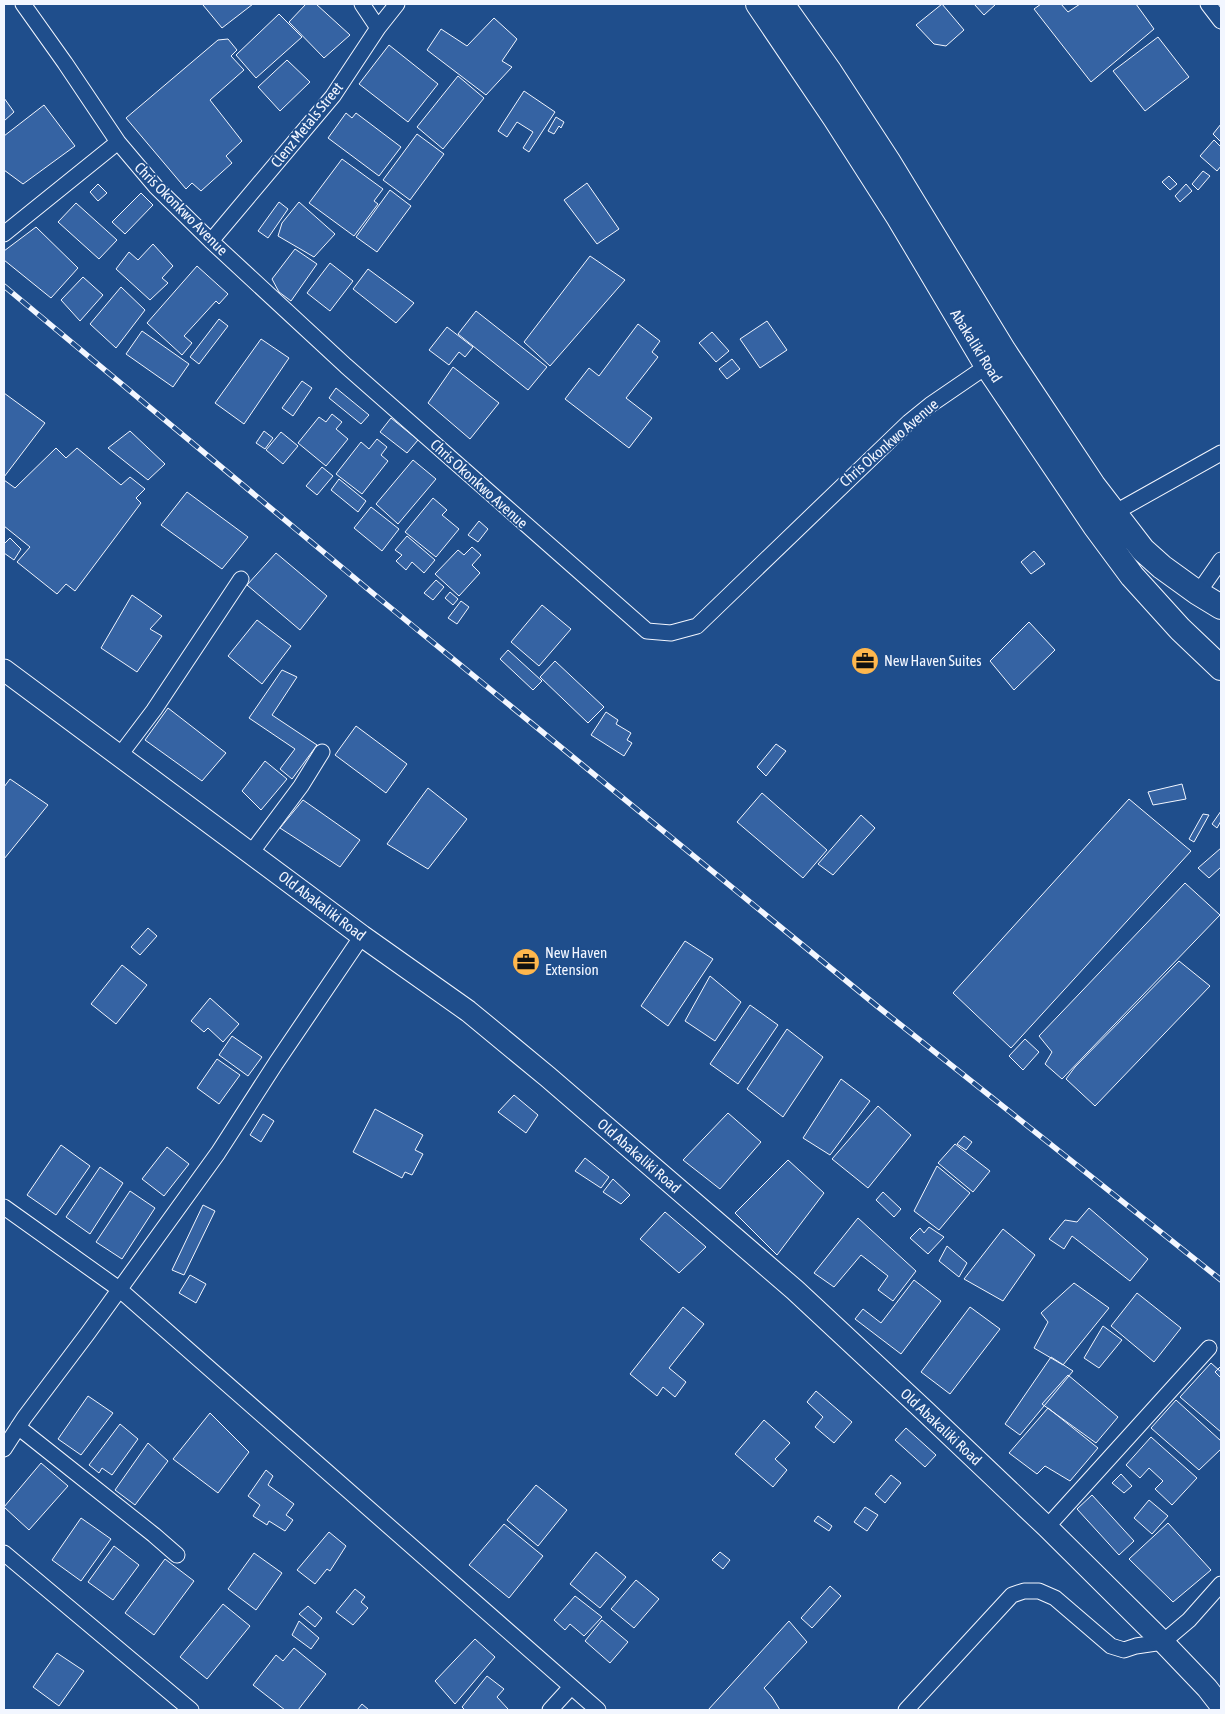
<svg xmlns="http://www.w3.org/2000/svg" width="1225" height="1714" viewBox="0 0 1225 1714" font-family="'Asap Condensed',sans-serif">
<rect width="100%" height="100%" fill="#1f4e8c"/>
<path fill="#3563a3" stroke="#f2f6ff" d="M204 4H253L222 28 203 5Z
M306 4H316L350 35 324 58 289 22Z
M942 4 964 30 946 46 934 44 916 25Z
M974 4H996L984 15Z
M1041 4H1061L1068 12 1080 4H1136L1154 29 1091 82 1034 9Z
M279 14 302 37 256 78 236 55Z
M494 18 517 39 502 61 512 67 486 95 427 50 441 29 467 46Z
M1158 37 1189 77 1145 111 1113 71Z
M228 39 237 50 231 56 244 70 210 100 242 141 226 156 232 163 201 191 192 183 186 189 126 118 218 40Z
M389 45 438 84 408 122 359 84Z
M287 60 310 82 280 111 258 87Z
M458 76 484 98 443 149 417 127Z
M524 91 555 112 529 152 523 148 533 132 517 122 507 137 498 131Z
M4 98 14 112 4 121Z
M44 105 75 146 23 184 4 170V136Z
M346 113 352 118 356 113 401 147 379 176 328 138Z
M556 117 564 122 561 128 559 126 554 134 548 131Z
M1221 124V142L1213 134Z
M417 134 444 154 410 200 383 180Z
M1214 140 1221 147V166L1217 171 1200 156Z
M342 159 383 189 374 201 378 204 354 236 309 203Z
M1203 171 1210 176 1198 190 1192 184Z
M1169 176 1177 184 1170 190 1162 182Z
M587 183 619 229 597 244 564 200Z
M98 184 107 193 98 201 90 192Z
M1186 184 1192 191 1180 202 1175 196Z
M390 190 411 206 377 252 356 237Z
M141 193 153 205 125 234 112 222Z
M279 202 288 209 268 238 258 231Z
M299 202 335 234 314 257 278 236 282 223Z
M76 203 117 240 99 259 58 222Z
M36 227 78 268 51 298 4 260V251Z
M153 244 173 266 162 278 168 283 150 300 116 269 129 252 138 260Z
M295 249 317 264 291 301 279 292 272 279Z
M590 256 625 280 550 366 524 342Z
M330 263 353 281 330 311 307 293Z
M197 266 228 294 219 304 216 301 184 336 192 343 182 355 147 323Z
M368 269 414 303 396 323 353 289Z
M83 277 103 295 80 321 61 300Z
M121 287 145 310 116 348 90 324Z
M476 311 547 367 528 390 458 334Z
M219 319 228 326 199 364 190 357Z
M767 321 787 350 760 368 740 339Z
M638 324 660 341 652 352 658 357 626 398 652 418 629 448 565 399 589 368 599 376Z
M447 327 473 347 465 357 459 352 449 365 429 350Z
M142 331 189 364 173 387 126 354Z
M712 332 729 351 716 362 699 343Z
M261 339 289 358 244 424 215 403Z
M732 359 740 369 727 379 719 369Z
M453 367 499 403 470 439 428 403Z
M302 381 312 388 293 416 282 408Z
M336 388 369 415 361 424 329 398Z
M4 393 45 423 4 477Z
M332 414 342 422 336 429 348 439 326 466 298 443 319 417 326 422Z
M391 418 418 440 407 453 380 432Z
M130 431 165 464 148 480 108 448Z
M264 431 273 438 265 449 256 443Z
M281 432 298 446 283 464 266 450Z
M377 439 387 447 381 455 388 461 362 494 336 474 361 442 369 449Z
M56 448 66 458 77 448 121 485 130 477 145 489 136 498 141 503 75 591 66 584 57 594 17 562 30 547 4 526V480L15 488Z
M413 460 436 479 398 524 376 504Z
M322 467 333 476 317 495 306 486Z
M339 479 366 501 358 512 331 490Z
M187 492 248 537 222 569 161 525Z
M433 498 447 510 442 515 459 529 436 557 405 532Z
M371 507 399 529 382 551 354 528Z
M479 521 488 529 478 542 468 535Z
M407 536 435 560 424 573 412 562 406 570 396 561 402 555 395 550Z
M10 538 21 549 14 560 4 553V544Z
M472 547 481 555 472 565 480 573 459 596 435 574 458 550 464 555Z
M1034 551 1045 564 1031 574 1021 562Z
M276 553 327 596 300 630 247 585Z
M436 580 444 587 433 600 424 593Z
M450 592 458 599 453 605 445 598Z
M132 595 162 616 150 629 162 636 137 672 101 648Z
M461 601 469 607 457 624 448 618Z
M542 605 571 629 539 666 511 642Z
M257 620 291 646 262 684 228 656Z
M1029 622 1055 650 1014 690 990 661Z
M508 650 542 681 533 690 500 659Z
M555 661 604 707 588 723 540 677Z
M282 670 297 677 272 715 317 745 292 779 280 769 295 749 249 718Z
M168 708 226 753 202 781 145 740Z
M606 712 618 720 616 724 631 733 627 740 632 743 624 756 591 735Z
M356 726 407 764 386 793 335 755Z
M776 744 786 751 766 776 757 767Z
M265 761 287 779 261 810 242 791Z
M10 779 48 805 4 859V787Z
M1182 784 1186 799 1153 805 1148 792Z
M428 788 467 819 428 869 387 844Z
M762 793 827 850 803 878 737 822Z
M1129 799 1191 851 1011 1048 953 993Z
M303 800 360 840 340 867 280 828Z
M1221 811V821L1217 828 1212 824Z
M1203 814 1209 815 1194 842 1189 839Z
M861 815 875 828 833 875 818 864Z
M1221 848V867L1209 878 1198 868Z
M1185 883 1220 915 1062 1079 1045 1064 1052 1052 1039 1036Z
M148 928 157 936 140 955 131 947Z
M685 941 713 959 668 1026 641 1006Z
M1179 961 1210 986 1095 1106 1066 1079 1075 1067Z
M122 965 147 985 116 1024 91 1004Z
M710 976 741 1002 715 1041 685 1021Z
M210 998 239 1024 223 1042 208 1028 204 1032 191 1021Z
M750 1005 778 1025 738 1084 710 1064Z
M787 1029 823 1057 783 1117 747 1089Z
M232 1036 262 1057 248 1076 219 1055Z
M1025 1039 1039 1052 1023 1070 1009 1056Z
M217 1059 240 1075 219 1104 197 1088Z
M841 1079 870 1101 830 1155 803 1138Z
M514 1095 538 1115 526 1133 498 1112Z
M878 1106 911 1135 868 1188 832 1159Z
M375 1109 423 1135 415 1150 423 1154 412 1175 405 1172 402 1178 353 1152Z
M728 1113 761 1142 720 1189 683 1160Z
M263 1114 274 1121 261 1142 250 1135Z
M964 1136 972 1142 966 1150 957 1144Z
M955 1144 990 1171 973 1192 938 1163Z
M61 1145 90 1166 56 1215 27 1195Z
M167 1147 189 1164 164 1196 142 1179Z
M585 1158 609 1177 601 1188 575 1171Z
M788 1160 824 1193 777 1255 735 1213Z
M937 1166 970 1193 939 1230 914 1211Z
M100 1167 123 1183 90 1234 66 1217Z
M613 1179 630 1195 621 1204 603 1192Z
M130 1191 155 1208 122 1259 96 1242Z
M883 1192 901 1209 894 1217 876 1200Z
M203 1205 215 1211 184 1275 172 1270Z
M1089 1208 1148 1259 1130 1281 1072 1236 1064 1249 1049 1239 1065 1220 1077 1222Z
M665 1212 706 1247 679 1273 640 1239Z
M858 1218 916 1271 893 1301 878 1290 888 1276 861 1255 834 1287 814 1273Z
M929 1227 944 1237 928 1254 910 1238 920 1228 924 1233Z
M1003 1229 1035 1255 1003 1301 964 1279Z
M947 1246 967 1263 959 1277 939 1261Z
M190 1275 206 1284 196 1303 179 1293Z
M914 1280 941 1301 901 1354 855 1319 863 1309 881 1323Z
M1074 1283 1109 1308 1063 1365 1034 1348 1048 1322 1041 1313Z
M1137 1293 1181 1328 1154 1362 1111 1326Z
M683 1307 704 1324 669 1368 686 1382 675 1397 663 1387 657 1396 630 1374Z
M970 1307 1000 1329 950 1394 921 1372Z
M1103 1326 1122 1340 1099 1368 1084 1358Z
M1051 1357 1073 1371 1020 1435 1005 1424Z
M1211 1363 1221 1372V1432L1180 1397Z
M1221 1366V1378L1215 1372Z
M1068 1375 1118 1417 1096 1443 1042 1404Z
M816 1391 852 1422 834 1443 815 1427 823 1417 807 1402Z
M88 1396 113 1413 81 1455 58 1439Z
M1176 1400 1221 1441V1449L1199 1470 1151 1428Z
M1048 1408 1098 1448 1070 1481 1045 1466 1037 1474 1009 1453Z
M210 1413 249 1452 218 1493 173 1459Z
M764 1420 790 1443 775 1459 787 1470 773 1487 735 1454Z
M120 1424 138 1439 112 1475 102 1468 99 1473 89 1465Z
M906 1428 936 1455 925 1467 895 1440Z
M1151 1437 1197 1478 1172 1505 1155 1489 1163 1481 1149 1468 1140 1478 1126 1465Z
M148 1443 168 1461 135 1505 115 1490Z
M41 1463 68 1486 29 1530 4 1507Z
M266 1470 273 1476 268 1485 294 1504 286 1515 293 1520 285 1531 269 1521 267 1525 253 1516 260 1505 248 1496Z
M1121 1474 1132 1486 1124 1493 1112 1483Z
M891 1475 901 1483 885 1503 875 1494Z
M536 1485 567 1510 538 1546 507 1520Z
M1092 1495 1134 1541 1119 1555 1077 1509Z
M1149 1500 1168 1516 1152 1534 1134 1518Z
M865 1507 878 1515 867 1531 854 1522Z
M818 1516 832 1526 829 1531 814 1521Z
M81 1518 111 1539 81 1581 52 1560Z
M1168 1523 1211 1570 1173 1602 1129 1559Z
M504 1524 543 1556 509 1598 469 1565Z
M329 1532 346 1546 330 1571 327 1569 315 1584 297 1570Z
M114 1546 139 1565 113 1600 88 1582Z
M596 1552 626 1577 600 1608 570 1584Z
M720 1552 730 1560 723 1569 712 1560Z
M254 1553 282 1573 256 1610 228 1589Z
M165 1559 194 1581 154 1635 125 1613Z
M636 1580 659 1599 634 1628 611 1609Z
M830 1586 841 1596 812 1628 801 1618Z
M355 1589 365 1597 361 1602 368 1608 353 1625 336 1612Z
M575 1596 602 1617 584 1636 570 1624 565 1630 554 1620Z
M223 1604 250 1626 207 1679 180 1657Z
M308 1606 322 1618 315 1627 299 1614Z
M602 1620 628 1642 610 1663 585 1641Z
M299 1621 319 1638 311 1649 292 1635Z
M789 1621 807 1642 764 1688 772 1697 780 1710H708Z
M475 1639 495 1657 455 1704 435 1681Z
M294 1648 326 1674 298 1710H285L253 1685 276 1655 283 1661Z
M57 1653 84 1671 59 1706 33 1687Z
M487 1676 504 1689 497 1697 508 1709 507 1710H465L462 1707Z
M362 1704 369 1710H357Z"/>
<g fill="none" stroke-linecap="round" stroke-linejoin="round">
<g stroke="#f2f6ff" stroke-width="17">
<path id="minor" d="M23 4 65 63 118 142 156 187 211 241 346 366 647 631 671 633 697 626 909 422 930 405 987 366
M362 4 378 28
M1208 4 1221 21
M4 234 118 142
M211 241 333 96 378 28 397 4
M1114 513 1221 453
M1198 593 1221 560
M120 755 154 710 241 579
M251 853 301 786 322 752
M4 1207 119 1289 598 1710
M18 1427 154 1535 177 1555
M4 1449 24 1418 88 1333 218 1153 276 1063 362 936
M1047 1527 1209 1348
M4 1553 191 1710
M550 1710 571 1687
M906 1710 1012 1595 1024 1591H1039L1055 1598 1111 1646 1124 1650 1136 1646 1163 1642 1189 1620 1221 1584"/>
</g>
<g stroke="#f2f6ff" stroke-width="23">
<path id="secondary" d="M4 670 362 936 468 1011 548 1077 795 1290 926 1412 1047 1527 1163 1642 1207 1688 1221 1706"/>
</g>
<g stroke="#f2f6ff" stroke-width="26">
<path id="trunk" d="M758 4 835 118 899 218 987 366 1095 526 1132 576 1180 629 1221 668
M782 4 830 72 888 161 1004 351 1093 485 1143 550 1162 567 1198 593 1221 607"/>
</g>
<use href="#minor" stroke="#1f4e8c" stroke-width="15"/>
<use href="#secondary" stroke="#1f4e8c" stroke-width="21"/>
<use href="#trunk" stroke="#1f4e8c" stroke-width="24"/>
<g stroke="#f2f6ff" stroke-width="5.5">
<path id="rail" d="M4 286 375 595 877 1006 1221 1280"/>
</g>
<use href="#rail" stroke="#1f4e8c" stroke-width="4" stroke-dasharray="11" stroke-linecap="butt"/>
</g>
<defs>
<g id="office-disc" transform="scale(1.4375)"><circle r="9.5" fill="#ffb74d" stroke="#1f4e8c"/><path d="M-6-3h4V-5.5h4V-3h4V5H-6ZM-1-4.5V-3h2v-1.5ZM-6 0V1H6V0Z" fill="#111"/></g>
</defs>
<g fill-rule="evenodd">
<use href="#office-disc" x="865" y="661"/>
<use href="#office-disc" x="526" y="962"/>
</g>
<g text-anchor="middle" stroke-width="4" stroke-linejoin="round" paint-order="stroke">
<g font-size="15" fill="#f2f6ff" stroke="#1f4e8c">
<text transform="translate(307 125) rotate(-51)" y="5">Clenz Metals Street</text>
<text transform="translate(181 209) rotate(45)" y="5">Chris Okonkwo Avenue</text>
<text transform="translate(976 346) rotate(58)" y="5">Abakaliki Road</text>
<text transform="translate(889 443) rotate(-41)" y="5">Chris Okonkwo Avenue</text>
<text transform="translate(479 484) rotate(42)" y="5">Chris Okonkwo Avenue</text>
<text transform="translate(322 906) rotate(37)" y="5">Old Abakaliki Road</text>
<text transform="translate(639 1156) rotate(41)" y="5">Old Abakaliki Road</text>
<text transform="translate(941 1427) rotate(43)" y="5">Old Abakaliki Road</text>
</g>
<g font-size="15" fill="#f2f6ff" stroke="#1f4e8c" text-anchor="start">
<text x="884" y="666">New Haven Suites</text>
<text x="545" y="958">New Haven<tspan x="545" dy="17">Extension</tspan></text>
</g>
</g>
<rect width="1225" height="1714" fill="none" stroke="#f2f6ff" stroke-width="10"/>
</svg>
